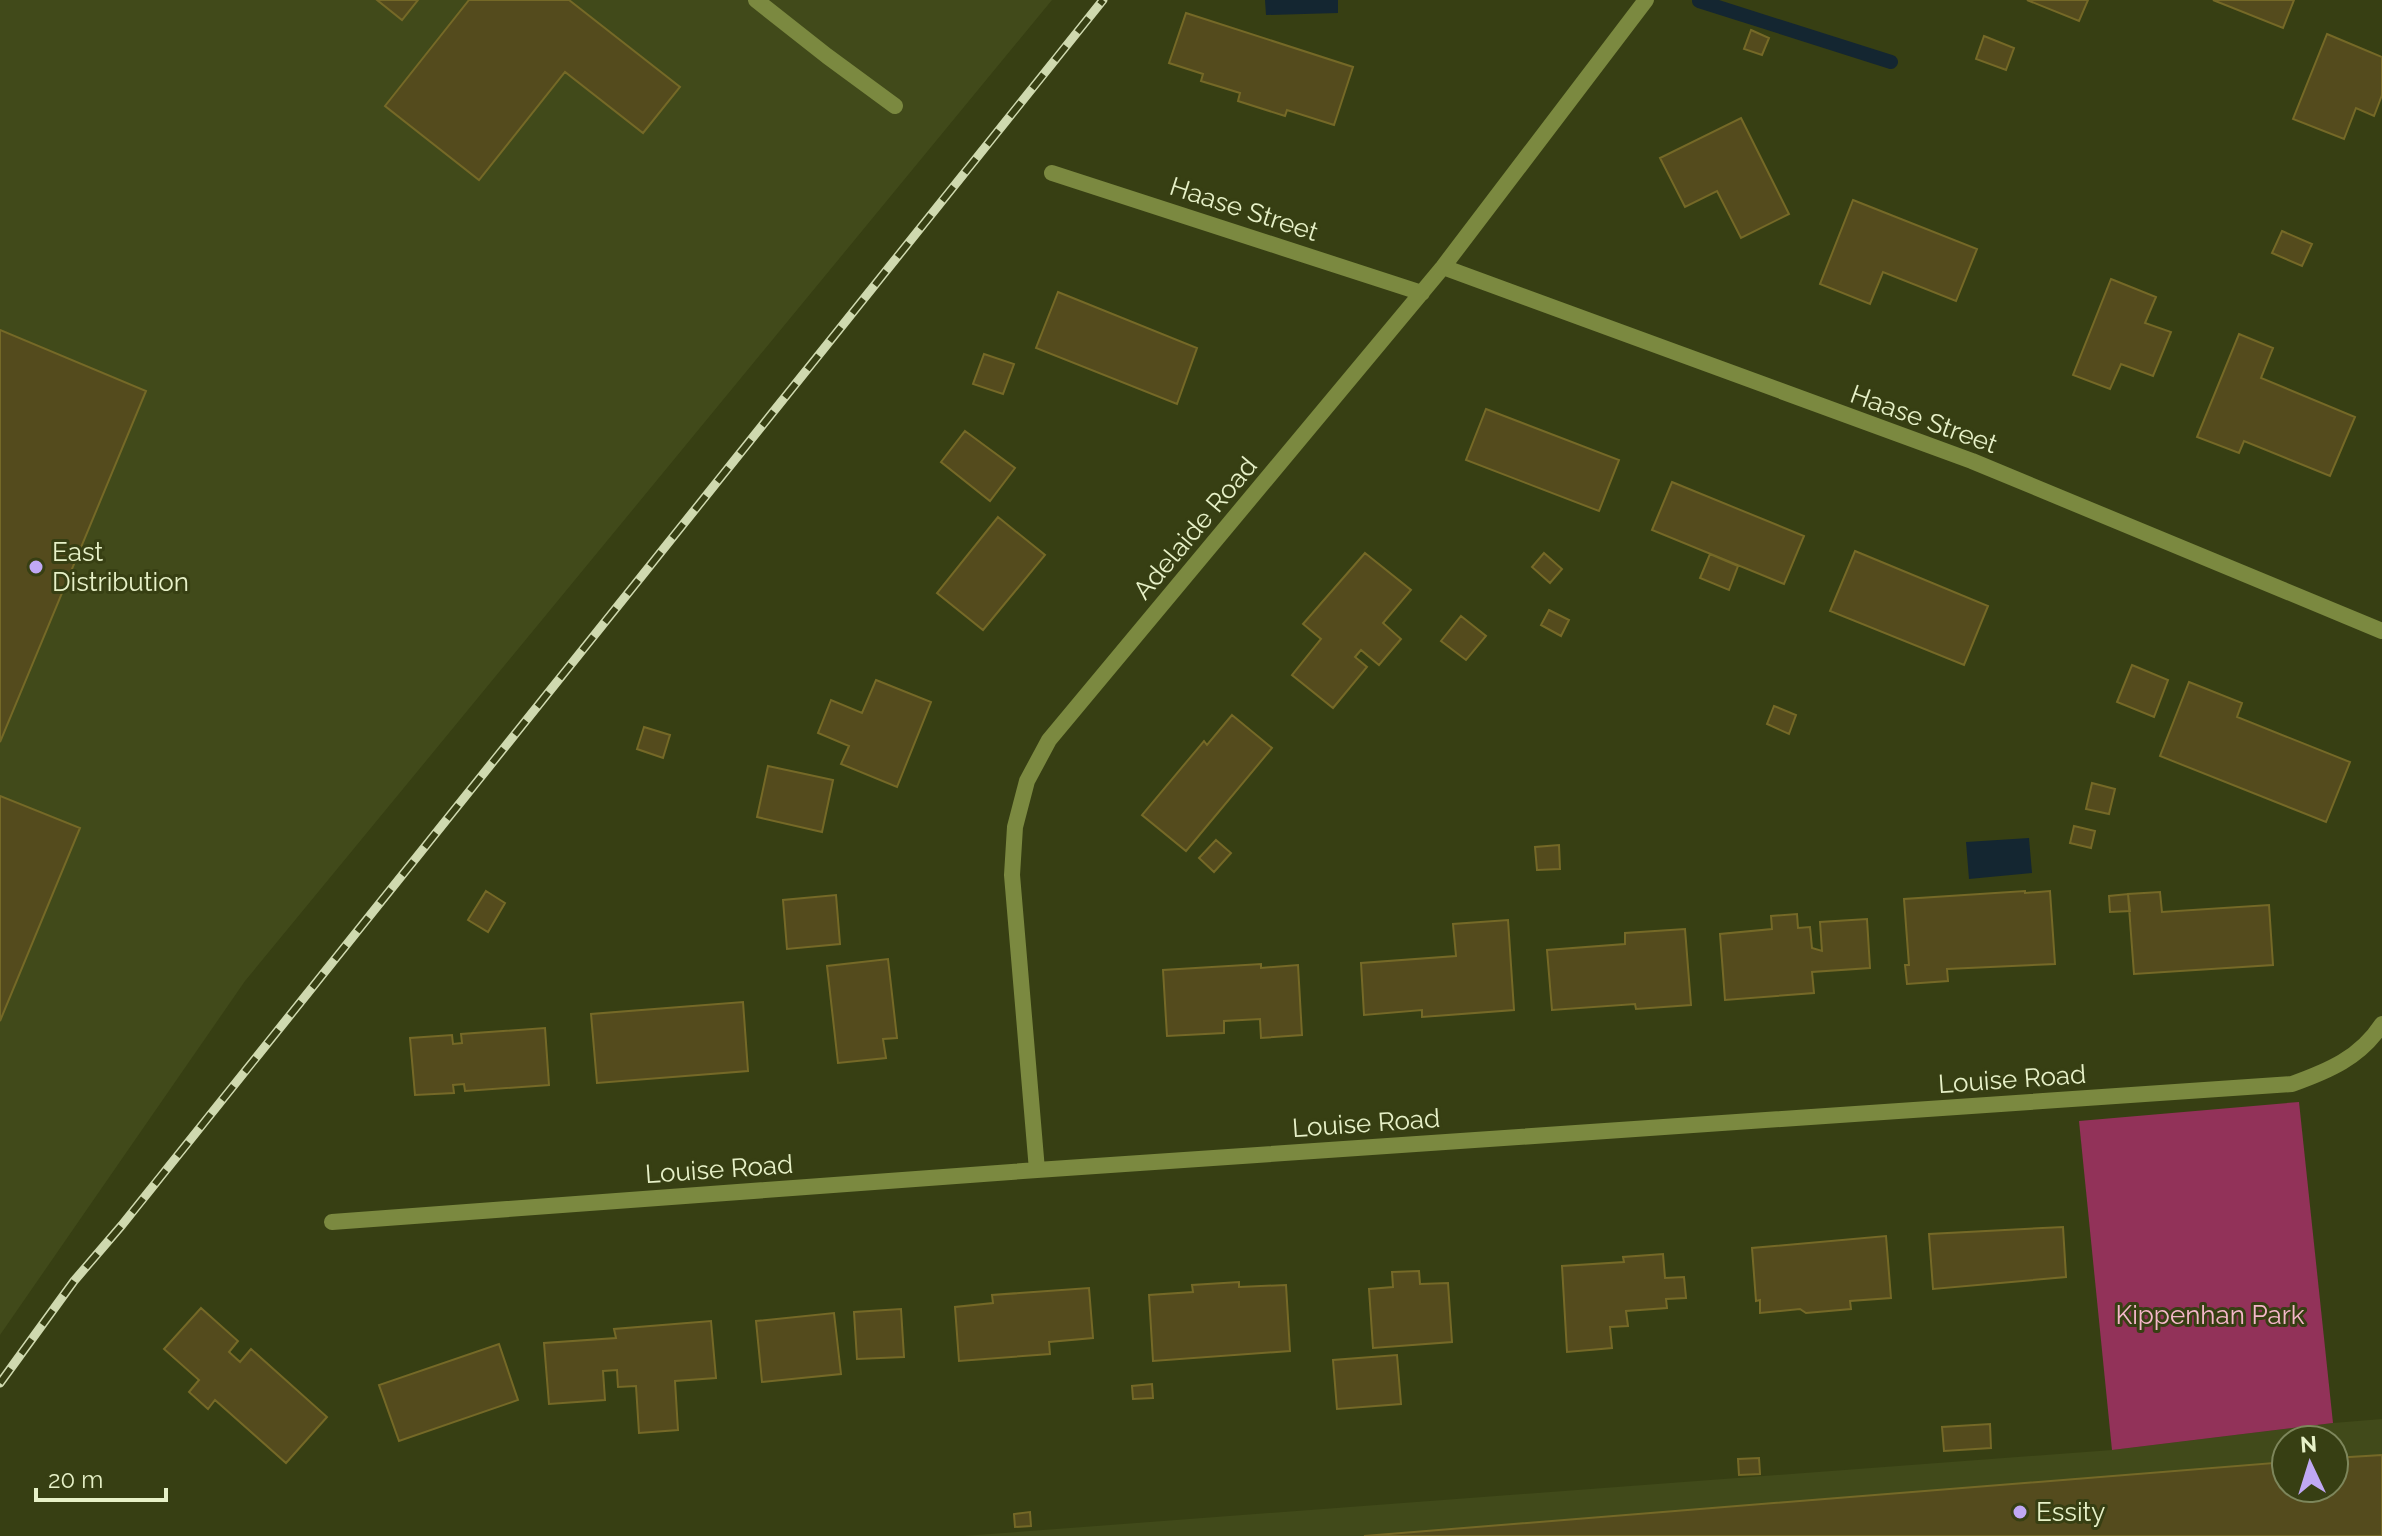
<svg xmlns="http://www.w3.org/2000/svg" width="2382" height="1536" viewBox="0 0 2382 1536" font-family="Raleway,sans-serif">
<rect width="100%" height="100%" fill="#373f13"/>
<path fill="#414a1a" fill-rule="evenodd" d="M0 0H1052L245 981 0 1335Z
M2382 1419V1536H963L2112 1450 2333 1423ZM2286 1440H2334V1488H2286Z"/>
<path fill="#923259" d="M2299 1102 2333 1423 2112 1450 2079 1121Z"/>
<path fill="#142631" d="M1265 0H1338V13L1266 15Z
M2029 838 2032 873 1969 879 1966 842Z"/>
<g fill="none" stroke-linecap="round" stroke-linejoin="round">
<path stroke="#142631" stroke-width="14" d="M1699 1 1891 62"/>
</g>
<path fill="#544b1d" stroke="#756927" stroke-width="2" d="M377 0H418L402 20Z
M469 0H569L680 87 643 133 565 72 479 180 385 106Z
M2027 0H2088L2079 21Z
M2213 0H2294L2283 28Z
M1186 13 1353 67 1334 125 1287 110 1285 116 1238 101 1240 93 1201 81 1203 74 1169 63Z
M1751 30 1769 38 1762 55 1744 49Z
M2327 34 2382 57V95L2374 116 2356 108 2344 139 2293 119Z
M1984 36 2014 48 2006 70 1976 59Z
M1741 118 1789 214 1741 238 1717 191 1685 207 1660 158Z
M1853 200 1977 249 1956 301 1883 272 1870 304 1820 284Z
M2282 231 2312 244 2302 266 2272 253Z
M2111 279 2156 297 2145 323 2171 332 2153 376 2121 364 2110 389 2073 375Z
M1058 292 1197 348 1177 404 1036 348Z
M0 330 146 391 0 742Z
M2239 334 2273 348 2261 378 2355 417 2330 476 2244 441 2239 453 2197 437Z
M984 354 1014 364 1003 394 973 384Z
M1486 409 1619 460 1599 511 1466 460Z
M965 431 1015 468 990 501 941 462Z
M1672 482 1804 536 1784 584 1652 530Z
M998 517 1045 555 983 630 937 593Z
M1855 551 1988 606 1964 665 1830 611Z
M1365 553 1411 590 1383 623 1401 639 1379 665 1361 650 1355 657 1367 667 1333 708 1292 675 1321 639 1303 624Z
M1544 553 1562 569 1550 583 1532 567Z
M1710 554 1738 566 1729 590 1700 578Z
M1549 610 1569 620 1561 636 1541 625Z
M1461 616 1486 636 1466 660 1441 641Z
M2132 665 2168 680 2154 717 2117 702Z
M876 680 931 702 897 787 841 764 849 746 818 733 831 700 862 713Z
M2189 682 2242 703 2237 717 2350 762 2326 822 2160 756Z
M1774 706 1796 715 1789 734 1767 724Z
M1232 715 1272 748 1186 851 1142 815 1204 741 1207 745Z
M644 727 670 735 663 758 637 749Z
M768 766 833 780 822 832 757 817Z
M2092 783 2115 789 2109 814 2086 809Z
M0 796 80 828 0 1021Z
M2074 826 2095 831 2091 848 2070 843Z
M1216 840 1231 853 1214 872 1199 858Z
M1559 845 1560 869 1537 870 1535 847Z
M486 891 505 903 488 932 468 920Z
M2025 891V893L2050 891 2055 964 1947 969 1948 981 1907 984 1905 965H1909L1904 899Z
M2160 892 2162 912 2269 905 2273 965 2134 974 2128 894Z
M2128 894 2130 911 2110 912 2109 896Z
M836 895 840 944 787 949 783 900Z
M1797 914 1798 928 1810 927 1812 948 1822 951 1820 922 1867 919 1870 968 1812 972 1814 993 1725 1000 1720 934 1772 929 1771 916Z
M1508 920 1514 1010 1422 1017V1010L1364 1015 1361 963 1456 956 1453 924Z
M1685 929 1691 1005 1636 1009 1635 1004 1552 1010 1547 950 1625 944V933Z
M888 959 897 1038 883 1039 886 1058 838 1063 827 966Z
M1261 964V968L1298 965 1302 1035 1261 1038 1260 1019 1224 1021V1033L1167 1036 1163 970Z
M743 1002 748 1071 597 1083 591 1014Z
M545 1028 549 1085 465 1091 464 1084 453 1085 454 1093 415 1095 410 1038 452 1035 453 1044 462 1043 461 1034Z
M2063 1227 2066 1277 1933 1289 1929 1234Z
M1886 1236 1891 1298 1850 1301 1851 1309 1806 1313 1800 1309 1760 1313V1300L1756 1301 1752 1248Z
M1663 1254 1665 1278 1684 1277 1686 1298 1666 1299 1667 1308 1626 1311 1628 1326 1610 1327 1612 1348 1567 1352 1562 1266 1624 1262 1623 1257Z
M1419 1271 1420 1284 1448 1283 1452 1342 1373 1348 1369 1289 1393 1287 1392 1272Z
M1239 1282V1287L1286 1285 1290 1351 1153 1361 1149 1295 1193 1292 1192 1285Z
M1089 1288 1093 1338 1049 1342 1050 1354 959 1361 955 1307 993 1303 992 1295Z
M201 1308 238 1341 229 1352 240 1362 251 1349 327 1417 286 1463 215 1400 208 1409 189 1392 199 1380 164 1349Z
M901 1309 904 1357 857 1359 854 1312Z
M834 1313 841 1374 762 1382 756 1321Z
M711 1321 716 1378 675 1381 678 1430 639 1433 636 1386 618 1387 617 1370 603 1371 605 1400 549 1404 544 1343 616 1338 614 1329Z
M499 1344 518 1400 399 1441 379 1385Z
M1397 1355 1401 1404 1337 1409 1333 1360Z
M1152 1384 1153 1398 1133 1399 1132 1386Z
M1990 1424 1991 1448 1944 1451 1942 1427Z
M2382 1455V1536H1364L2286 1462V1488H2334V1458Z
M1759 1458 1760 1474 1739 1475 1738 1459Z
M1030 1512 1031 1526 1015 1527 1014 1514Z"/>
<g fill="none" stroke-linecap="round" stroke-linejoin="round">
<path stroke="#7b8940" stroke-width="16" d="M756 0 827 56 895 106
M1052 173 1422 293
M1443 267 1972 461 2382 631
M1037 1170 1012 875 1015 827 1027 781 1049 740 1443 267 1646 0
M332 1222 1037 1170 2292 1084C2328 1071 2360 1058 2382 1024"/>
<g stroke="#cfd9af" stroke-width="9">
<path id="rail" d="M0 1383 74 1281 122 1225 1103 0"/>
</g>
<use href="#rail" stroke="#373f13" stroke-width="6" stroke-dasharray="18" stroke-linecap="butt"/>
</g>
<g fill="#c0a8f4" stroke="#373f13" stroke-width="3">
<circle cx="36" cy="567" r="8"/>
<circle cx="2020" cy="1512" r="8"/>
</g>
<g text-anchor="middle" stroke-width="6" stroke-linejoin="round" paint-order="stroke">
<g font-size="26" fill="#e7f1c8" stroke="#373f13">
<text transform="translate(1244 209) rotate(18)" y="9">Haase Street</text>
<text transform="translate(1924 419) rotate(20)" y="9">Haase Street</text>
<text transform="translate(1195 528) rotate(-50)" y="9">Adelaide Road</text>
<text transform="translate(2012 1079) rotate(-4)" y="9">Louise Road</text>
<text transform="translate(1366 1123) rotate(-4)" y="9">Louise Road</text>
<text transform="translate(719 1169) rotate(-4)" y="9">Louise Road</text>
</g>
<g font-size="26" fill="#e7f1c8" stroke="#373f13" text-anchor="start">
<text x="52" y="561">East<tspan x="52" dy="30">Distribution</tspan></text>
<text x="2036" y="1521">Essity</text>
</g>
<g font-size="26" fill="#f5b7ca" stroke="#373f13">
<text x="2210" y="1324">Kippenhan Park</text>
</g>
</g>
<g transform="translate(2310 1464) rotate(356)"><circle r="38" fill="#373f13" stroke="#7d865b" stroke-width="2"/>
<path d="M0-6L14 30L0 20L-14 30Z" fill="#c0a8f4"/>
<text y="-12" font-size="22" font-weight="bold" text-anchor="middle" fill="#e7f1c8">N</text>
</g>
<path d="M36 1488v12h130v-12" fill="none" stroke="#e7f1c8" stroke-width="4"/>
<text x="48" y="1488" font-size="24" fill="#e7f1c8" stroke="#373f13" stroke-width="6" paint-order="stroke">20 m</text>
</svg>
